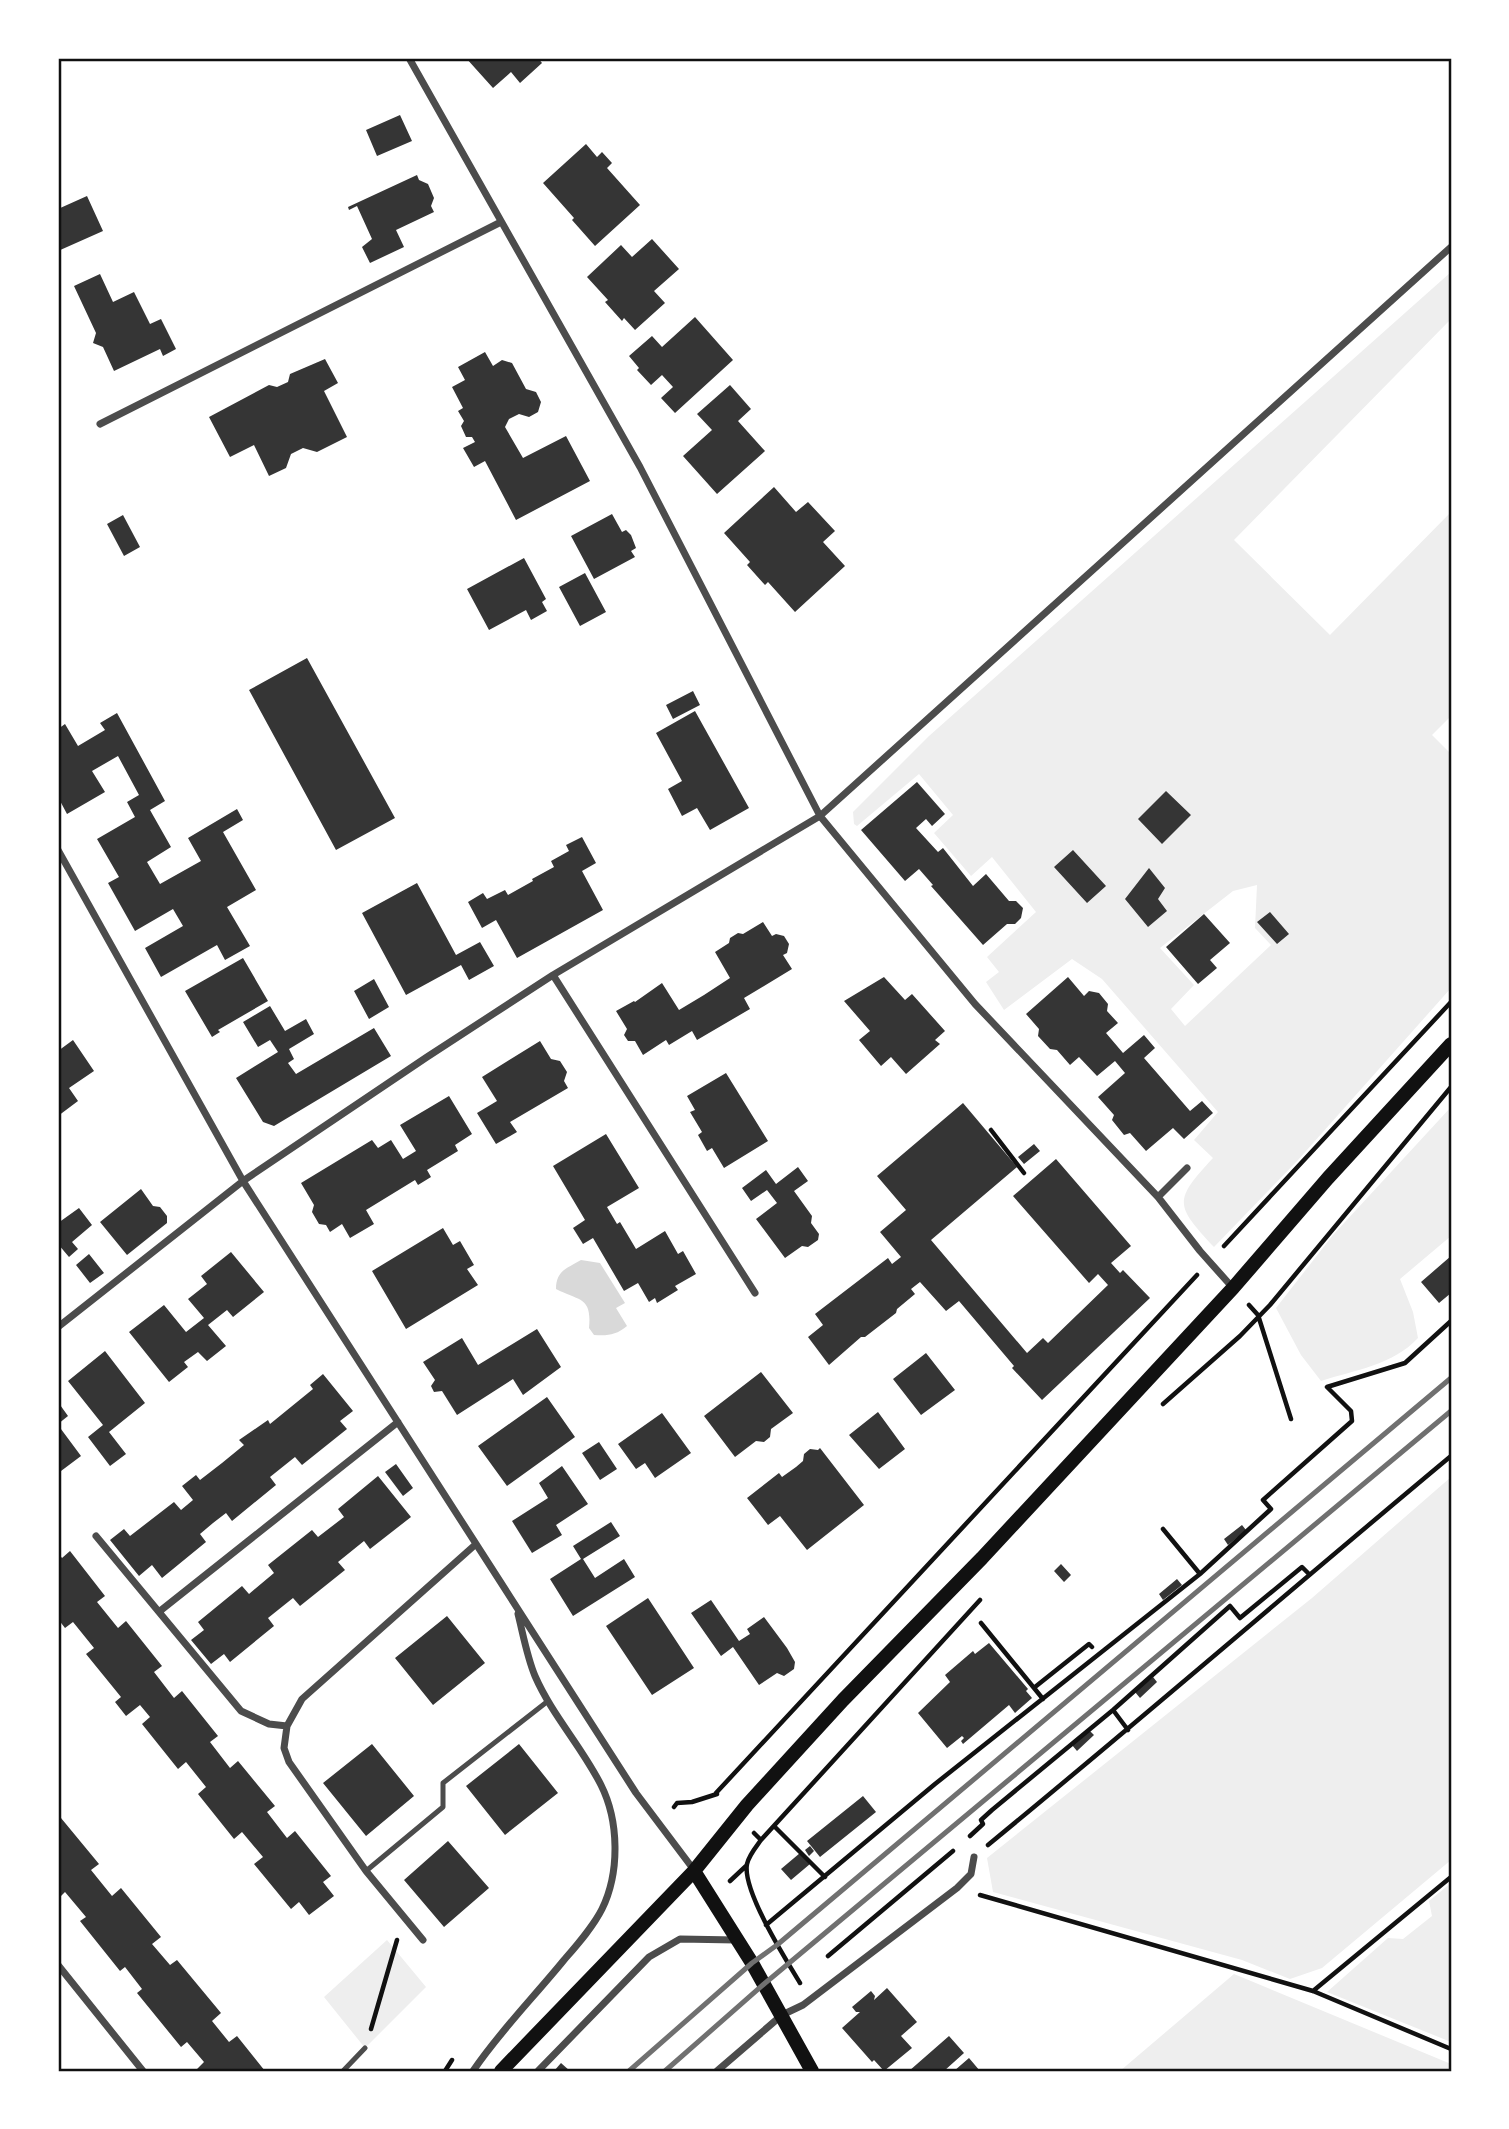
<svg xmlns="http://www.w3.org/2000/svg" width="1509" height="2129" viewBox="0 0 1509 2129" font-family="Raleway,sans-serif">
<rect width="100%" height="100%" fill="#fff"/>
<path fill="#eee" fill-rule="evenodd" d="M1451 272V319L1234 540 1330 635 1451 512V716L1432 735 1451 754V988L1298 1160 1214 1247C1175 1205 1173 1201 1213 1158L1194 1140 1218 1112 1102 979 1072 959 1004 1010 986 982 999 972 987 957 1036 912 992 857 971 876 934 833 953 815 919 774 857 826 854 824 853 812 929 736ZM1257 885 1255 928 1271 945 1185 1026 1171 1009 1194 985 1160 948 1233 891Z
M1451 1107V1236L1400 1279 1413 1312 1418 1338C1393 1365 1355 1370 1321 1381L1301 1355 1276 1308 1333 1235Z
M1451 1477V1860L1322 1968 1290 1979 1242 1960 993 1892 987 1858 1312 1598Z
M1451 1883V2042L1327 1992 1388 1938 1403 1939 1432 1916 1429 1901Z
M387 1940 426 1987 365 2048 324 1997Z
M1234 1974 1451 2064V2071H1120Z"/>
<path fill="#d9d9d9" d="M581 1260 600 1263 625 1303 616 1308 627 1326C616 1335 608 1336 594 1335L589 1328C592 1297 580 1301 556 1289 556 1270 568 1268 581 1260Z"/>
<path fill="#353535" d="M466 58H538L542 63 520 83 511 72 493 88Z
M400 115 412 141 377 156 366 130Z
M586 144 597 157 602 152 612 163 607 168 640 205 595 246 572 220 574 218 543 183Z
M417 175 419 180 428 184 434 198 431 206 434 212 396 230 404 247 370 263 362 247 372 239 357 206 349 210 348 207Z
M87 196 103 231 58 251V209Z
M652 239 679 269 654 291 665 303 635 330 624 318 622 321 605 302 608 300 587 277 621 245 632 257Z
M100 274 113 302 134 292 150 324 161 319 176 349 163 356 160 349 114 371 103 347 93 343 96 333 74 286Z
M695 317 733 360 675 413 661 398 673 387 662 375 651 385 637 370 639 368 629 356 652 336 662 347Z
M485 352 493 366 502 360 512 363 526 389 536 392 541 402 538 412 529 417 519 414 509 419 505 427 523 458 566 436 590 481 516 520 485 461 474 467 463 448 475 442 472 437H466L461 426 464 421 458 411 463 408 452 387 465 380 458 367Z
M325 359 338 383 324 391 347 437 317 452 303 448 291 454 286 468 269 476 254 445 230 457 209 417 269 385 277 387 288 382 290 374Z
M730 385 751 409 738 421 765 451 717 494 683 456 712 430 697 414Z
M774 487 796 512 808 502 835 531 823 542 845 566 795 612 768 582 765 585 747 565 750 562 724 533Z
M612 514 622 532 626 530 631 535 636 548 631 551 635 557 594 579 571 536Z
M123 515 140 547 124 556 107 524Z
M524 558 546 599 542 602 547 611 531 620 526 610 489 630 467 589Z
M585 573 606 612 580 626 559 587Z
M307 658 395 818 336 850 249 690Z
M693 691 700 705 673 719 666 705Z
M695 711 749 808 710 830 697 808 682 816 668 789 682 781 656 733Z
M117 713 165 801 150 810 171 847 147 862 160 884 201 861 188 838 237 809 243 820 223 832 256 890 227 907 250 946 225 960 217 945 161 977 145 948 183 926 173 909 135 931 108 883 119 877 97 839 135 817 127 802 139 795 118 756 92 771 105 792 67 814 58 797V729L65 724 78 746 105 730 100 723Z
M917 782 945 814 932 826 926 819 916 828 938 852 943 848 973 886 986 874 1009 901H1016L1023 908 1021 918 1015 924H1007L983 945 931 886 933 885 919 869 905 881 861 830Z
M1166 791 1191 815 1162 844 1138 819Z
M582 837 596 863 582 871 603 910 517 958 496 920 482 928 468 902 483 893 487 899 505 890 508 895 533 881 532 879 554 867 551 861 569 851 566 845Z
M1073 850 1106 886 1087 903 1054 867Z
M1149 868 1165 888 1158 899 1167 911 1148 927 1125 899Z
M417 883 456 955 480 942 494 966 469 980 461 965 406 995 362 913Z
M1270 912 1289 934 1277 944 1257 922Z
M1204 914 1230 943 1210 960 1217 968 1198 984 1166 947Z
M763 922 772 936 776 934 784 936 789 944 787 953 783 955 792 969 744 998 750 1009 697 1040 692 1031 669 1045 666 1040 643 1055 635 1041H628L624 1035 627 1029 616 1011 634 1001 635 1002 662 983 679 1010 704 995 730 978 715 952 729 943 730 938 738 933 743 934Z
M243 958 268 1001 218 1030 220 1032 212 1037 185 991Z
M884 977 905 1000 912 994 945 1031 935 1040 940 1044 906 1074 891 1057 881 1066 859 1040 870 1031 844 1001Z
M1068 977 1084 996 1089 991 1099 993 1108 1004 1107 1011 1118 1023 1106 1033 1123 1053 1144 1035 1155 1048 1144 1058 1190 1111 1202 1101 1213 1113 1184 1139 1173 1128 1146 1151 1130 1133 1124 1135 1112 1120 1114 1115 1098 1097 1125 1073 1115 1061 1097 1076 1079 1057 1070 1065 1057 1050 1050 1049 1038 1036 1039 1029 1026 1014Z
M374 979 389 1007 369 1019 354 991Z
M270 1006 285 1031 306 1019 314 1034 289 1049 294 1059 288 1063 296 1074 374 1028 391 1056 274 1126 263 1122 236 1078 278 1052 270 1040 258 1047 243 1022Z
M73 1040 94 1071 69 1088 78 1101 58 1116V1051Z
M540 1041 551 1059 560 1061 567 1072 564 1081 568 1088 510 1122 517 1132 496 1144 477 1113 497 1101 482 1077Z
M726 1073 768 1141 724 1168 712 1148 707 1151 698 1135 702 1132 690 1112 695 1110 687 1096Z
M449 1096 472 1134 455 1145 458 1151 427 1170 431 1177 418 1185 415 1180 366 1210 374 1224 350 1238 342 1224 330 1232 326 1225 319 1224 312 1212 314 1205 301 1183 372 1140 378 1148 391 1140 403 1159 416 1151 400 1125Z
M963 1103 1017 1167 931 1240 1027 1353 1043 1338 1048 1343 1108 1285 1098 1274 1089 1283 1013 1196 1056 1159 1131 1246 1111 1263 1120 1273 1123 1270 1150 1298 1042 1400 1012 1368 1014 1366 959 1301 946 1311 920 1282 911 1289 915 1294 897 1309 896 1313 865 1337H861L829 1365 808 1337 823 1325 815 1314 888 1258 892 1264 901 1257 880 1232 906 1210 877 1176Z
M606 1134 639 1188 607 1207 617 1224 620 1222 636 1249 665 1231 678 1254 683 1251 696 1274 675 1286 678 1290 657 1303 655 1298 649 1302 638 1283 624 1291 593 1238 583 1244 573 1228 585 1220 553 1166Z
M1034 1144 1040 1151 1024 1164 1018 1157Z
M798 1167 808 1181 794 1191 812 1216 811 1223 819 1234 818 1240 808 1247 802 1246 785 1258 756 1219 777 1203 767 1190 751 1201 742 1188 766 1170 776 1184Z
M141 1189 153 1206 160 1207 167 1216V1223L127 1255 100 1222Z
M79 1208 92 1225 72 1242 78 1249 69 1257 58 1244V1223Z
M443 1228 453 1245 460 1241 474 1265 467 1269 478 1285 406 1329 372 1271Z
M231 1252 264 1292 233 1317 227 1310 208 1325 226 1346 207 1361 198 1352 184 1362 188 1367 169 1382 129 1332 164 1305 186 1332 204 1318 188 1299 207 1284 201 1276Z
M89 1254 104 1273 90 1283 76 1265Z
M1451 1256V1293L1439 1303 1421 1282Z
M537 1329 561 1367 523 1395 513 1379 457 1415 442 1391 434 1392 431 1386 435 1380 423 1362 462 1338 478 1365Z
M105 1351 145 1403 109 1432 126 1454 110 1466 88 1437 103 1425 68 1381Z
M926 1353 955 1390 921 1415 893 1379Z
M761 1372 793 1413 771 1429 770 1437 764 1442 756 1441 735 1457 704 1416Z
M323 1374 353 1411 340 1421 347 1429 302 1465 295 1457 270 1477 276 1485 232 1521 226 1513 213 1523 200 1534 206 1542 162 1578 152 1565 139 1576 110 1540 124 1529 130 1536 174 1502 181 1510 193 1500 182 1486 196 1475 200 1480 222 1463 244 1445 239 1440 268 1420 270 1424 313 1389 310 1385Z
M547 1397 575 1437 507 1486 478 1446Z
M58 1402 68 1416 58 1424Z
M878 1412 905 1449 879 1469 849 1435Z
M662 1413 691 1453 655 1478 645 1463 636 1469 618 1444Z
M58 1425 81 1456 61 1471 58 1466Z
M599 1442 617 1469 600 1480 582 1453Z
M820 1448 864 1505 807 1550 780 1516 768 1525 747 1498 779 1473 782 1477 796 1467 803 1461 804 1454 810 1449 818 1450Z
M396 1464 413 1488 403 1496 385 1472Z
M562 1466 588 1504 556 1525 562 1535 532 1553 512 1521 548 1498 539 1483Z
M378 1476 411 1517 370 1549 364 1541 338 1562 345 1570 300 1606 293 1598 268 1618 274 1626 230 1662 224 1654 211 1664 191 1640 204 1630 198 1622 242 1586 249 1594 274 1573 268 1565 312 1530 318 1537 344 1517 338 1509Z
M611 1522 620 1536 583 1559 595 1578 624 1559 635 1577 573 1616 550 1579 581 1559 573 1546Z
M1242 1525 1246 1530 1228 1545 1224 1539Z
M70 1551 105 1596 97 1602 118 1628 126 1621 162 1666 154 1672 174 1698 182 1691 218 1736 210 1742 230 1768 238 1761 275 1806 267 1812 287 1838 295 1831 331 1876 323 1882 334 1896 309 1915 299 1902 291 1909 254 1864 263 1857 242 1832 234 1839 198 1794 206 1787 186 1762 178 1769 142 1724 150 1717 140 1705 126 1716 115 1702 121 1697 86 1654 94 1648 73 1622 65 1628 58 1619V1553L62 1558Z
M1061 1564 1071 1575 1064 1582 1054 1571Z
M1177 1579 1182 1585 1163 1600 1159 1594Z
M648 1598 694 1668 652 1695 606 1626Z
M711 1600 739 1641 750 1634 747 1629 764 1617 787 1648 795 1662 794 1669 784 1676 777 1673 759 1685 733 1647 721 1656 691 1613Z
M447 1616 485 1663 433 1705 395 1658Z
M989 1643 1028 1689 1026 1691 1032 1698 1015 1713 1009 1705 963 1744 961 1741 964 1738 962 1736 947 1748 918 1713 950 1682 945 1675 973 1651 975 1654Z
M1153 1677 1157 1682 1140 1698 1135 1692Z
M1089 1730 1094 1735 1077 1751 1072 1745Z
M372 1744 414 1796 366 1836 323 1783Z
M519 1744 558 1793 505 1835 466 1786Z
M863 1796 876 1812 820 1857 807 1841Z
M61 1818 99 1864 91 1870 112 1896 121 1888 161 1937 152 1944 170 1965 177 1960 221 2013 212 2021 229 2042 237 2036 265 2071H199L197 2069 204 2062 187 2042 181 2047 137 1993 142 1989 125 1967 120 1971 80 1921 86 1917 65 1892 61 1896 58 1892V1820Z
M448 1841 489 1888 444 1927 404 1880Z
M810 1846 814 1851 809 1856 805 1850Z
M800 1853 810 1864 791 1880 781 1869Z
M887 1988 917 2022 901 2036 912 2048 884 2071 874 2060 872 2062 842 2028 860 2012H856L852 2007 871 1991 875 1996 874 2000Z
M949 2036 964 2053 944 2071H909Z
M969 2058 980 2071H954Z
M561 2063 570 2071H554Z"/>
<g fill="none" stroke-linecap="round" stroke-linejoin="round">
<path stroke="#111" stroke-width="4.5" d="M991 1130 1024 1173
M1224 1246 1451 1002
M1249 1305 1258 1315 1291 1419
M1163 1404 1240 1336 1270 1305 1451 1087
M1163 1529 1200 1574
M981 1623 1043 1699
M1035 1687 1089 1644 1092 1647
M1113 1710 1128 1730
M716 1793 1197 1275
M674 1807 677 1803 692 1802 717 1794
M774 1826 825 1877
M754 1833 761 1840C756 1847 749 1855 747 1864 742 1890 786 1960 800 1983
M970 1836 983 1824 981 1820 992 1810 1113 1710 1230 1606 1240 1618 1302 1567 1309 1574
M761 1840 980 1600
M988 1845C1144 1717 1296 1585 1451 1456
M730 1881 746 1866
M980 1895 1313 1991 1451 2049
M766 1925 935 1784 1200 1574 1271 1509 1263 1500 1352 1421 1351 1411 1327 1387 1405 1363 1451 1321
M828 1956 953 1851
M1313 1991 1451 1877
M371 2029 397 1940
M445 2071 452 2060"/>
<path stroke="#4c4c4c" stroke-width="5" d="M366 1871 443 1807V1783L548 1701
M343 2071 365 2048"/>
<path stroke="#4c4c4c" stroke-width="7" d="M409 58 640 467 820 816 975 1004 1158 1197 1200 1251 1233 1288
M100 424 501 222
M58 850 243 1181 636 1793 694 1870
M553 975 755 1293
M1158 1197 1187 1168
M58 1327 243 1181 427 1057 553 975 820 816 1451 247
M96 1536 241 1711 269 1724 287 1726 284 1748 289 1762 366 1871 423 1940
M160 1611 398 1422
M287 1726 302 1699 476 1544
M58 1965 143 2071
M473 2071C500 2031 534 1997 564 1960 577 1945 593 1927 602 1909 620 1872 619 1821 601 1785 582 1747 552 1715 535 1676 527 1657 523 1634 518 1614
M538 2071 649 1957 680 1939 736 1940
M717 2071 782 2015 803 2005 957 1888 971 1874 974 1857"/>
<path stroke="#111" stroke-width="14" d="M694 1871 752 1963 812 2071
M501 2071 694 1871 747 1805 843 1700 982 1558 1233 1288 1328 1178 1451 1044"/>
<path stroke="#707070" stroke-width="5" d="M629 2071 752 1963 777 1945 1451 1378
M665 2071 764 1984 1451 1411"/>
</g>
<rect width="1509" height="2129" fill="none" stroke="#ffffff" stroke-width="119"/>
<rect x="60" y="60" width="1390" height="2010" fill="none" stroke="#111" stroke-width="2.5"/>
</svg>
